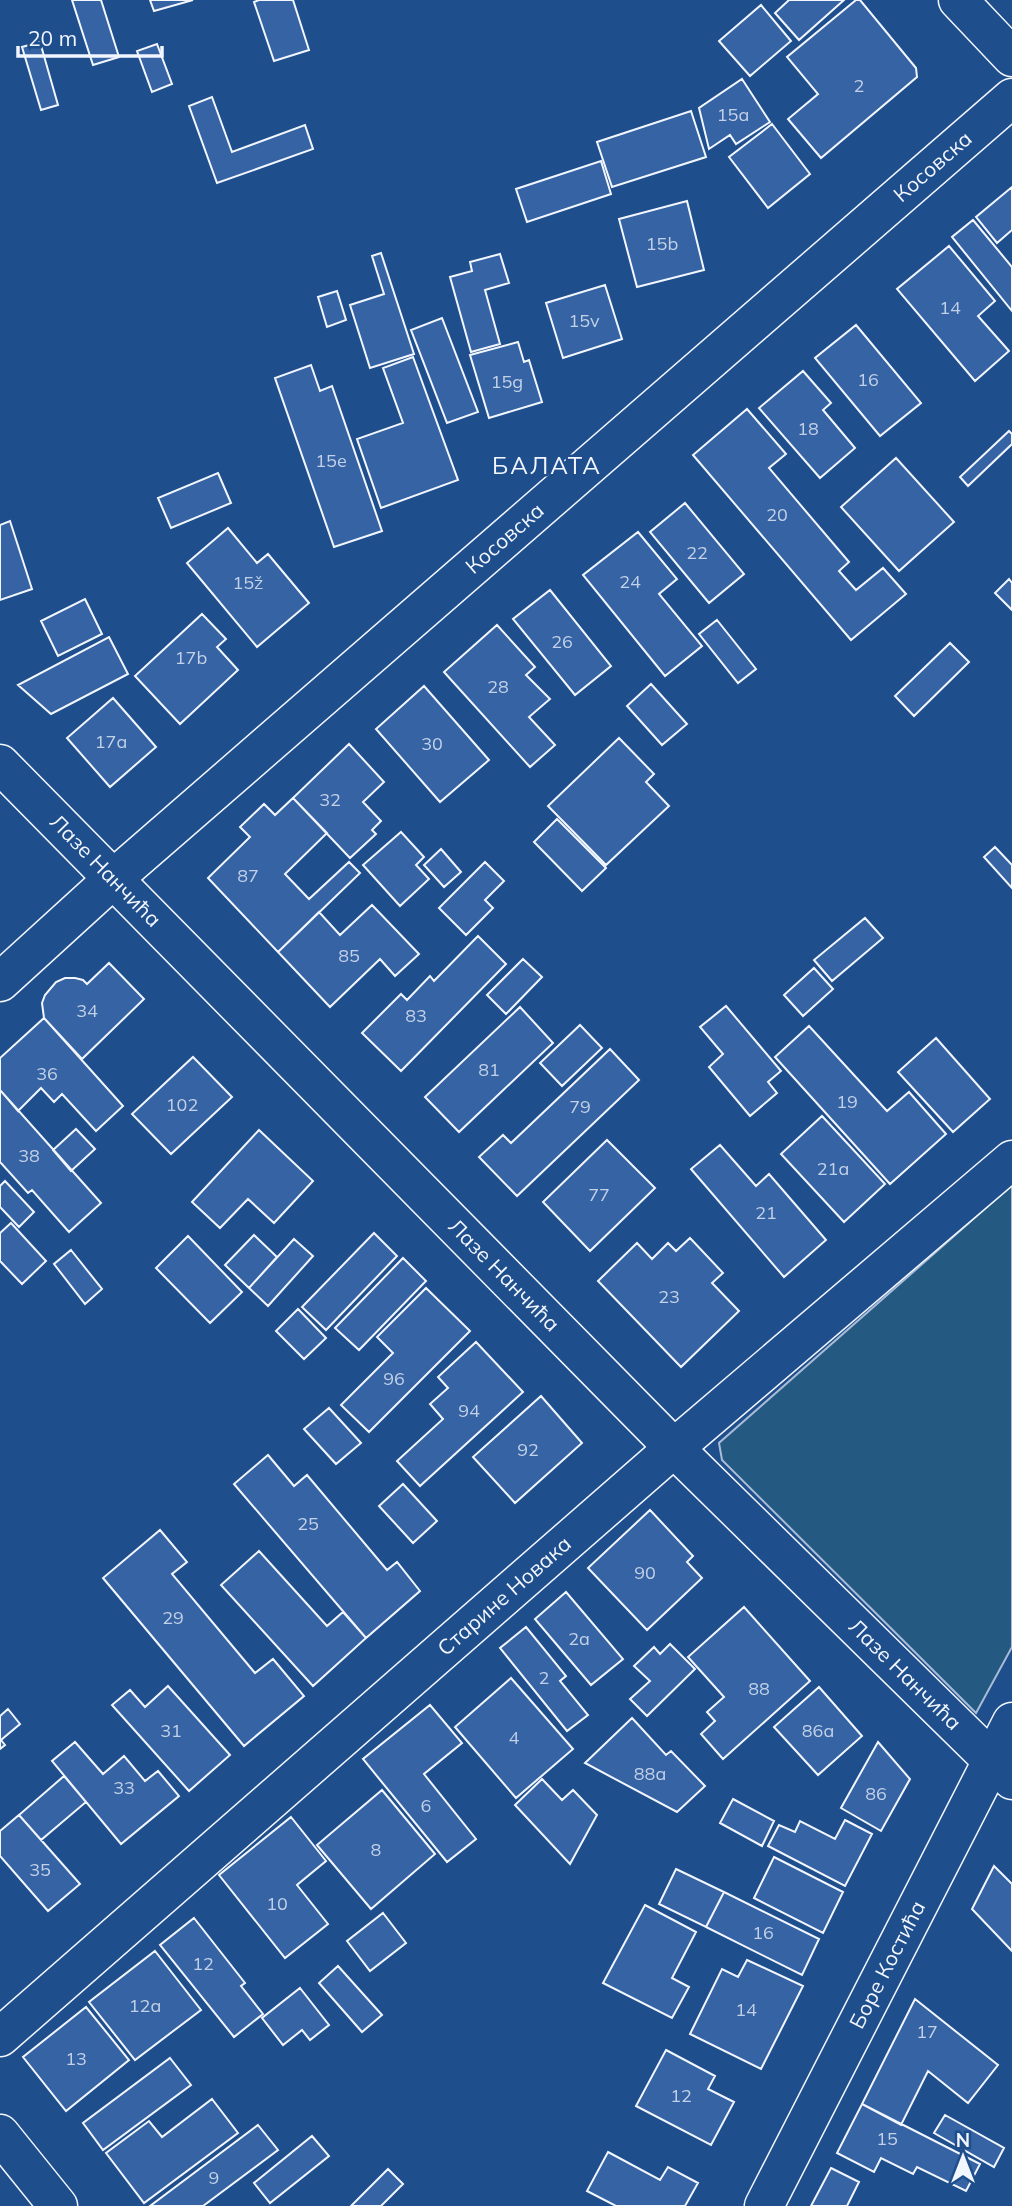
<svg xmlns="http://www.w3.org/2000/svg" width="1012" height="2206" viewBox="0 0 1012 2206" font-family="Mulish,sans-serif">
<rect width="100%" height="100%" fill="#1f4e8c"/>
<path fill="#245a82" stroke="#a8bbd7" stroke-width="2" d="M1012 1185V1647L976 1713 722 1460 719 1443Z"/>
<path fill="#3563a3" stroke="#f2f6ff" stroke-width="2" d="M72 0H101L119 57 93 65Z
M150 0H193L154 11Z
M259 0H293L309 50 274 61 254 2Z
M789 0H844L799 40 775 13Z
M856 0H860L916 68 917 77 821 158 788 119 818 94 787 57Z
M761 5 791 41 750 76 719 41Z
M40 42 58 105 41 110 22 47Z
M157 44 172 84 152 92 137 51Z
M742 79 770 122 736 144 730 135 709 149 699 108Z
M212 97 232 152 305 125 313 149 217 183 189 106Z
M691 111 706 157 612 187 597 142Z
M772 124 810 174 768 208 729 157Z
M601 161 611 194 527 222 516 189Z
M1012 187V230L997 243 976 217Z
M687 201 704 270 637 287 619 219Z
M973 220 1012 267V311L952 237Z
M949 246 995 301 978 316 1009 351 975 381 897 289Z
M381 253 414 354 370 368 350 305 384 294 372 256Z
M500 254 509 283 485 290 500 344 471 352 450 277 472 271 470 262Z
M605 285 622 339 563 358 546 303Z
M337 291 346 320 327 327 318 297Z
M442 318 478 412 447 423 411 330Z
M856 325 921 403 880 436 815 358Z
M518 342 524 362 529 360 542 402 489 418 470 355Z
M413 357 458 480 381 508 357 439 403 423 383 368Z
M311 365 320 391 332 386 382 531 334 547 275 378Z
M803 371 831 403 823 410 855 448 820 478 759 408Z
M747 409 786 454 769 468 849 562 839 571 856 590 883 568 906 594 851 640 693 455Z
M1009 431 1012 434V444L968 486 960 477Z
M896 458 954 522 899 571 841 507Z
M218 473 231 503 171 528 158 498Z
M685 503 744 574 709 603 650 532Z
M10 521 32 589 0 600V525Z
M228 528 257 563 268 554 309 603 257 647 187 563Z
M638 532 677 579 659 594 702 646 665 676 583 575Z
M1009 579 1012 583V610L995 593Z
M550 590 611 666 575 695 513 619Z
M85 599 102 634 58 656 41 621Z
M202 614 226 639 217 647 238 670 180 724 135 676Z
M717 620 756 669 738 683 699 634Z
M497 625 535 667 526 675 550 699 529 717 555 745 530 767 444 672Z
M109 637 128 674 51 714 18 685Z
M950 643 969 662 914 716 895 696Z
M651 684 687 724 662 745 627 706Z
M424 686 489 760 440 802 376 729Z
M113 698 156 747 110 787 67 738Z
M619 738 654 774 646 782 669 806 606 865 548 806Z
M349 744 384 782 363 802 381 821 372 830 376 834 350 858 293 798Z
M293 798 327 833 285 874 309 899 349 862 360 873 278 952 208 878 250 837 240 827 264 804 275 815Z
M557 819 606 868 582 891 534 842Z
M401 832 424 857 416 865 429 879 400 906 363 865Z
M995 847 1012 865V888L984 857Z
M441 849 461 872 444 887 424 865Z
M485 862 504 881 485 900 493 908 466 935 439 908Z
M372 905 419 954 395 976 380 959 330 1007 278 952 319 912 340 935Z
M865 918 883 938 832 981 814 960Z
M478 936 506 964 401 1071 362 1033 401 994 407 1000 430 976 434 981Z
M523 959 542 977 506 1014 487 995Z
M109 963 144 999 82 1059 44 1018 42 1003 45 995 56 982 65 978H75L83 980 87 984Z
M814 968 833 989 803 1016 784 995Z
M726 1006 781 1071 768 1082 777 1093 750 1116 709 1067 723 1054 700 1027Z
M520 1007 553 1043 459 1132 425 1097Z
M44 1018 123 1106 96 1131 62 1094 54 1102 41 1088 18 1111 0 1090V1058Z
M580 1025 602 1048 562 1086 540 1063Z
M809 1026 887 1111 909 1092 946 1134 890 1184 775 1057Z
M936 1038 990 1099 953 1132 898 1072Z
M610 1049 639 1080 517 1196 479 1157 503 1135 511 1143Z
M193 1057 232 1097 171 1154 132 1114Z
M0 1090 101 1203 69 1232 32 1190 28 1193 0 1162Z
M822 1116 885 1184 844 1222 781 1154Z
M76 1129 95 1149 71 1171 53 1150Z
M259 1130 313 1181 274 1223 248 1199 220 1228 192 1202Z
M607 1140 655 1188 590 1251 543 1202Z
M720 1145 756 1186 769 1174 826 1240 784 1277 691 1169Z
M5 1181 34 1212 19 1227 0 1207V1186Z
M11 1223 46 1261 22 1284 0 1261V1233Z
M374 1233 397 1256 326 1330 302 1307Z
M254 1235 277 1257 249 1288 225 1265Z
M188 1236 242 1292 210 1323 156 1268Z
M690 1238 723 1273 712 1283 739 1311 681 1367 598 1281 637 1243 652 1259 668 1243 676 1251Z
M294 1239 313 1256 268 1306 249 1288Z
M71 1250 102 1289 85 1304 54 1264Z
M403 1258 426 1281 359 1350 335 1328Z
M426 1288 470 1331 369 1432 341 1405 393 1353 377 1337Z
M298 1309 326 1338 304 1359 276 1331Z
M476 1342 523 1392 420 1486 397 1461 443 1419 430 1404 448 1388 438 1377Z
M541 1396 582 1443 515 1503 473 1457Z
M329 1408 361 1443 336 1464 304 1429Z
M268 1455 294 1486 307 1475 387 1570 397 1562 420 1591 366 1638 234 1484Z
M403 1484 437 1521 413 1543 379 1506Z
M650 1510 693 1556 687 1562 702 1578 647 1630 588 1568Z
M160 1530 187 1562 172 1574 255 1673 273 1659 304 1696 244 1746 103 1578Z
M259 1551 327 1626 343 1612 366 1638 313 1686 221 1585Z
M566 1592 623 1659 591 1685 535 1619Z
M744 1607 810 1681 723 1759 701 1734 715 1721 707 1712 724 1697 688 1657Z
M526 1627 566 1676 560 1681 588 1715 567 1731 500 1648Z
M670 1644 695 1669 647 1716 630 1699 650 1681 634 1666 654 1647 660 1654Z
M511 1678 573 1749 516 1798 455 1727Z
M168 1686 230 1755 189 1791 112 1705 130 1690 145 1707Z
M819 1687 862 1736 818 1775 774 1727Z
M430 1705 462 1743 424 1774 476 1839 447 1862 363 1759Z
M8 1709 20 1724 1 1740 5 1745 0 1749V1716Z
M632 1718 666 1755 671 1751 705 1786 677 1812 585 1763Z
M75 1742 103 1774 124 1756 145 1781 158 1771 179 1796 121 1844 52 1761Z
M878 1742 910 1779 881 1831 841 1808Z
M64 1776 86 1802 41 1840 19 1815Z
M542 1779 562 1800 573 1790 597 1815 570 1864 515 1805Z
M382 1790 435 1854 371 1909 317 1845Z
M733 1799 774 1821 762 1846 720 1823Z
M19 1815 80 1884 48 1911 0 1856V1831Z
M291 1817 326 1861 297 1885 328 1924 285 1958 219 1875Z
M845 1820 872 1834 845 1886 768 1846 779 1825 795 1832 800 1821 835 1839Z
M774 1857 843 1892 823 1933 754 1898Z
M994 1866 1012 1884V1951L972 1909Z
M676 1869 724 1892 706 1927 659 1904Z
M724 1892 819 1939 802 1975 706 1927Z
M645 1905 696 1932 672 1978 689 1987 672 2018 603 1983Z
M383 1913 406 1943 370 1971 347 1941Z
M194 1918 245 1983 241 1986 263 2014 234 2037 160 1945Z
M155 1951 201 2010 135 2060 89 2002Z
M747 1960 803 1986 761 2069 690 2034 722 1969 738 1977Z
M338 1966 382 2015 362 2032 319 1983Z
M300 1988 329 2025 310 2040 302 2030 283 2045 262 2018Z
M915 1999 998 2065 968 2103 928 2071 901 2125 862 2104Z
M86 2007 129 2060 66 2111 23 2057Z
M666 2050 715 2076 708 2089 734 2102 711 2145 636 2106Z
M170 2058 191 2085 103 2150 83 2123Z
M212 2099 238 2133 144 2203 106 2153 149 2121 162 2137Z
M862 2104 980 2164 966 2191 917 2167 913 2174 881 2158 874 2172 837 2153Z
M945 2115 1004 2148 994 2167 934 2133Z
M258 2125 278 2150 203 2206H150Z
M312 2136 329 2156 270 2203 254 2183Z
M608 2152 660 2180 668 2167 698 2183 685 2206H616L587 2191Z
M831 2168 859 2182 847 2206H811Z
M388 2169 403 2184 381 2206H351Z"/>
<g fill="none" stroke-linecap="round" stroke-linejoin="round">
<g stroke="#f2f6ff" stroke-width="41">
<g id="minor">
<path d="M958 0 1012 57"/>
<path id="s1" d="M0 764 674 1448 1012 1780"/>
<path id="s2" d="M0 982 113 879 1012 98"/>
<path id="s3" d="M0 2037 674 1448 1012 1160"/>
<path d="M0 2134 58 2206"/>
</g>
</g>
<g stroke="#f2f6ff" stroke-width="41">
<g id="primary">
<path id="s4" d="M764 2206 1012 1722"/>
</g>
</g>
<use href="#minor" stroke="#1f4e8c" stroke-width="38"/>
<use href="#primary" stroke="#1f4e8c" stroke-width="38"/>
</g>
<g text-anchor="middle" stroke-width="5" stroke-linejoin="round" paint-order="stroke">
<g font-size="18" fill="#c3d1e8">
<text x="859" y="92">2</text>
<text x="733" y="121">15a</text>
<text x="662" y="250">15b</text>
<text x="950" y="314">14</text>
<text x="584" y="327">15v</text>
<text x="868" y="386">16</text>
<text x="507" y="388">15g</text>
<text x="808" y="435">18</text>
<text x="331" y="467">15e</text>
<text x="777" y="521">20</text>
<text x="697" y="559">22</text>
<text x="630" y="588">24</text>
<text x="248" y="589">15ž</text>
<text x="562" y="648">26</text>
<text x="191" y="664">17b</text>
<text x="498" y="693">28</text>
<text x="111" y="748">17a</text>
<text x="432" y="750">30</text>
<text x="330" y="806">32</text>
<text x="248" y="882">87</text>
<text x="349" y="962">85</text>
<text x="87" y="1017">34</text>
<text x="416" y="1022">83</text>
<text x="489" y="1076">81</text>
<text x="47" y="1080">36</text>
<text x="847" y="1108">19</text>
<text x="182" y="1111">102</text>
<text x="580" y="1113">79</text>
<text x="29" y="1162">38</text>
<text x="833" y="1175">21a</text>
<text x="599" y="1201">77</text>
<text x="766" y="1219">21</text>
<text x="669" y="1303">23</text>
<text x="394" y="1385">96</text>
<text x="469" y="1417">94</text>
<text x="528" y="1456">92</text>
<text x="308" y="1530">25</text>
<text x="645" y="1579">90</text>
<text x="173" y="1624">29</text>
<text x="579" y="1645">2a</text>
<text x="544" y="1684">2</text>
<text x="759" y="1695">88</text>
<text x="171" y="1737">31</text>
<text x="818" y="1737">86a</text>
<text x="514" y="1744">4</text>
<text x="650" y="1780">88a</text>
<text x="124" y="1794">33</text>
<text x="876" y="1800">86</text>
<text x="426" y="1812">6</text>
<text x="376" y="1856">8</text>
<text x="40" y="1876">35</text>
<text x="277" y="1910">10</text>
<text x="763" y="1939">16</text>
<text x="203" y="1970">12</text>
<text x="145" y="2012">12a</text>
<text x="746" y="2016">14</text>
<text x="927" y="2038">17</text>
<text x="76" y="2065">13</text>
<text x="681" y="2102">12</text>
<text x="887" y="2145">15</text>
<text x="214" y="2184">9</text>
</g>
<g font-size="21" fill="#f2f6ff" stroke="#1f4e8c">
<text dy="7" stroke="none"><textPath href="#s2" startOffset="1239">Косовска</textPath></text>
<text dy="7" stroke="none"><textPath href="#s2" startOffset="672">Косовска</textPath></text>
<text dy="7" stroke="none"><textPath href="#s1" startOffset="150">Лазе Нанчића</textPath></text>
<text dy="7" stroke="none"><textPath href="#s1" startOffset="718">Лазе Нанчића</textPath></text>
<text dy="7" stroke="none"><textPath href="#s3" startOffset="670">Старине Новака</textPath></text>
<text dy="7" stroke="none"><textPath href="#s1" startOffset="1284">Лазе Нанчића</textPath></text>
<text dy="7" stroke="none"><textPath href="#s4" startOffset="271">Боре Костића</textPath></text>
</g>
<g font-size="24" letter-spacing="2" fill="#f2f6ff" stroke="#1f4e8c">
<text x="547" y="474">БАЛАТА</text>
</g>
</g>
<g transform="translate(963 2157)" stroke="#1f4e8c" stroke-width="5" paint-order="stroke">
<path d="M0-5L12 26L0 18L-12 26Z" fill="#f2f6ff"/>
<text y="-10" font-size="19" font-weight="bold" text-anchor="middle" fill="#f2f6ff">N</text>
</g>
<path d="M18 46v10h144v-10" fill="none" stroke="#f2f6ff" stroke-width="3.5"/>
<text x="28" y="46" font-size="21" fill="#f2f6ff" stroke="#1f4e8c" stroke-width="5" paint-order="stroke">20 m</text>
</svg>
